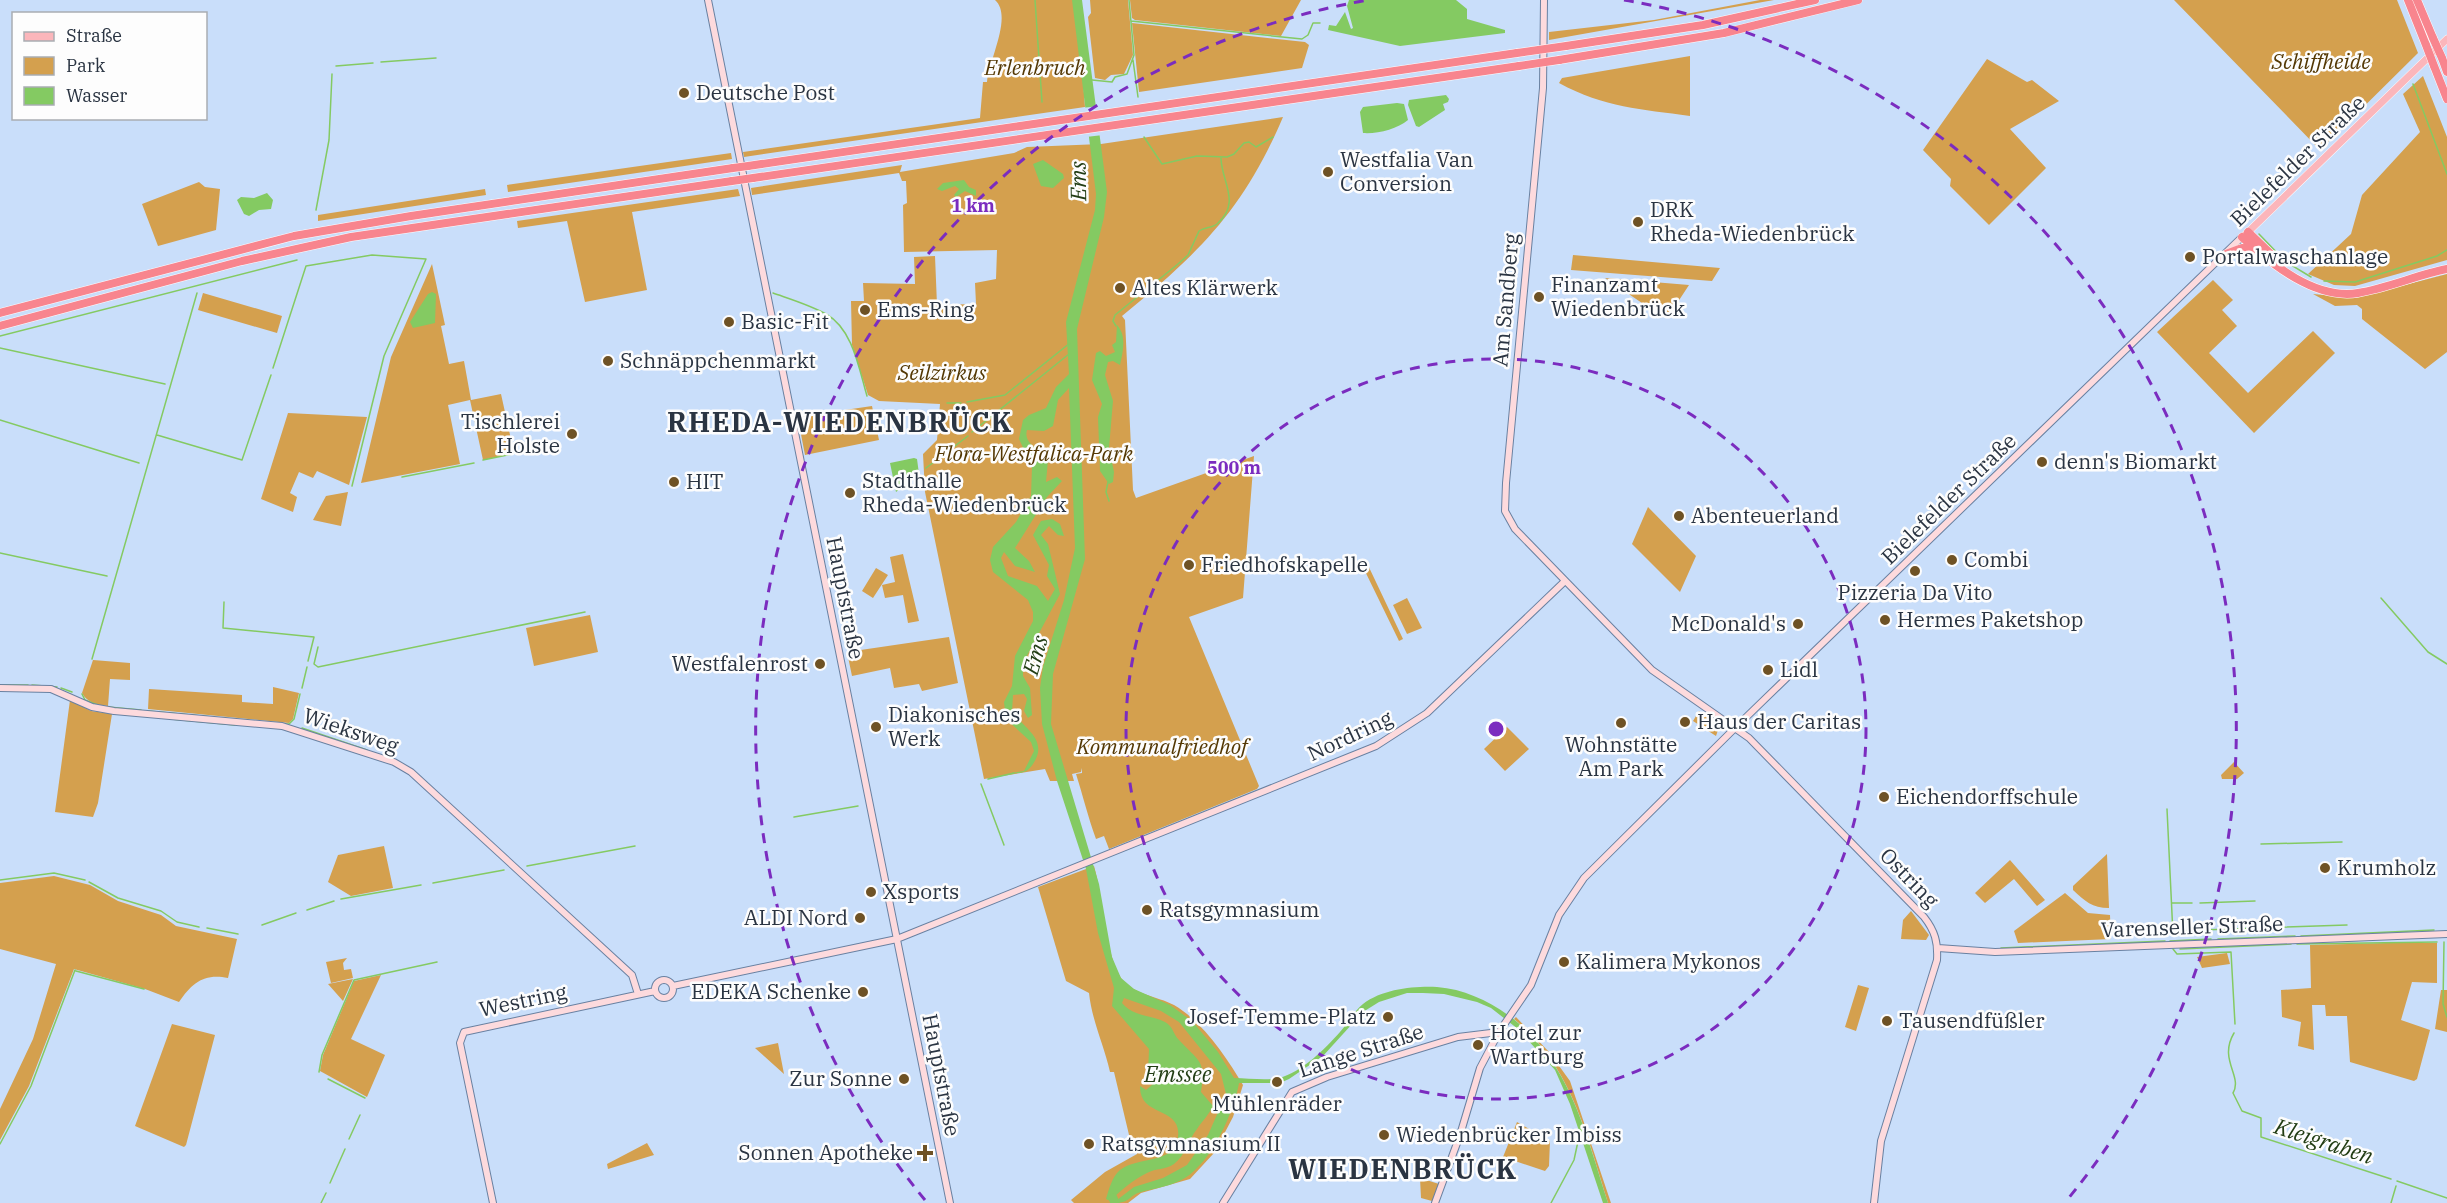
<svg xmlns="http://www.w3.org/2000/svg" width="2447" height="1203" viewBox="0 0 2447 1203" font-family="'IBM Plex Serif',serif">
<rect width="100%" height="100%" fill="#c9defa"/>
<path fill="#d4a04e" d="M995 0H1077L1085 107 744 157 743 152 980 118 983 82H987C989 59 1013 16 995 0Z
M1090 0H1128L1133 55 1124 74 1111 75 1105 80 1095 78 1088 17 1091 13Z
M1130 0H1301L1281 36 1135 20 1132 18Z
M1760 0H1774L1549 40V32L1654 20Z
M2174 0H2397L2418 53 2320 150Z
M1132 23 1305 42 1309 45 1302 68 1139 92Z
M1690 56V116C1641 109 1605 108 1559 83L1562 78Z
M1987 59 2027 82 2032 80 2059 101 2010 129 2046 168 1989 225 1950 186 1951 179 1923 150Z
M2423 76 2447 137V260L2355 286 2334 285 2308 274 2351 234 2362 195 2420 132 2403 94Z
M1283 117C1243 211 1199 253 1122 316L1125 320 1133 490 1136 498 1254 456 1243 598 1189 617 1259 786 1257 789 1109 849 1104 836 1096 839C1088 817 1083 796 1076 774L1082 773V768L1081 772 1072 774 1074 781H1050L1045 769 984 779 925 492 923 454 937 440 940 404 879 401 868 395 852 345 851 301H864L863 283 915 284 914 257 935 256 937 305 976 304 975 283 996 279 997 250 904 252 903 205 907 203 906 181H902L899 173 752 195 751 188 902 165 900 172 1014 153 1027 147 1101 144Z
M731 153 732 159 508 192 507 185Z
M199 182 205 187 220 189 216 230 158 246 142 204Z
M485 189 486 195 318 221V215Z
M738 189 740 196 632 212 647 290 585 302 567 221 518 228 517 221Z
M1573 255 1720 268 1712 281 1571 270Z
M432 264 445 325 441 326 449 364 464 361 471 400 501 394 514 453 483 460 470 400 448 405 460 464 361 483 391 357Z
M2447 274V352L2425 369 2362 319V309L2357 305 2335 306 2313 294 2355 298Z
M1605 278 1689 285 1670 314 1659 307 1642 303Z
M2213 280 2233 300 2222 310 2237 326 2209 353 2248 393 2313 331 2335 353 2254 433 2157 332Z
M203 293 282 316 277 333 198 310Z
M872 406 879 440 805 455 799 424 804 416Z
M288 413 367 417 349 485 317 471 313 478 299 472 290 493 297 497 293 512 261 499Z
M348 492 341 526 313 520 326 496Z
M1648 507 1696 556 1680 592 1632 544Z
M903 554 919 621 908 623 903 595 885 598 882 585 895 582 890 557Z
M1366 561 1403 639 1399 641 1361 563Z
M876 568 888 575 873 598 862 591Z
M1407 598 1422 628 1407 634 1393 605Z
M590 615 598 652 534 666 526 628Z
M949 637 958 683 922 691 919 684 894 688 890 668 852 676 847 652Z
M93 660 130 663V680L110 679 108 706C98 705 87 703 82 693Z
M273 687 299 693 293 719 289 723 148 709 149 689 242 695V702L273 704Z
M70 700 91 711 112 714 98 803 93 817 55 812Z
M1699 711 1719 727 1716 736 1693 721Z
M1507 727 1529 749 1505 771 1484 749Z
M2234 762 2244 773 2237 779H2222L2221 775Z
M384 846 393 888 351 896 328 882 338 855Z
M2107 854 2109 908C2092 908 2085 901 2073 890V886Z
M2010 860 2045 900 2037 906 2014 879 1985 903 1975 893Z
M1094 866C1103 896 1105 954 1121 978 1134 995 1157 996 1174 1005 1203 1022 1227 1058 1243 1085L1233 1117 1214 1153 1190 1179 1141 1193 1128 1203H1074L1071 1200 1105 1172 1137 1154 1138 1149 1130 1139 1114 1072H1110C1104 1045 1092 1021 1089 993L1066 981 1038 887Z
M54 876 90 885 118 901 161 915 176 926 237 939 228 978C204 973 192 983 179 1002L145 989 74 969 29 1086 0 1140V1109L33 1039 56 964 0 949V883Z
M2065 893 2088 913 2110 915 2111 939 2018 943 2014 931Z
M1911 911 1929 935 1926 940 1901 939 1903 920Z
M2386 943H2437V983L2412 982 2401 1020 2430 1030 2417 1079 2414 1081 2350 1062 2347 1016H2326L2325 1005H2312L2314 1050 2298 1046 2301 1022 2282 1017 2281 990 2311 988 2310 945Z
M2227 953 2230 964 2202 968 2197 957Z
M347 958 343 963 344 970 351 969 353 978 331 983 326 962Z
M381 975 351 1039 385 1055 367 1097 320 1071 323 1055 354 981Z
M353 979 343 1001 328 984Z
M1858 985 1869 988 1856 1031 1845 1027Z
M2441 990H2447V1032L2435 1029Z
M1516 1017 1549 1052 1570 1081 1611 1203H1608C1587 1136 1571 1065 1514 1019Z
M172 1024 215 1035 186 1145 184 1147 135 1126Z
M778 1043 784 1074 755 1048Z
M1517 1122 1550 1141 1549 1166 1545 1171 1503 1157Z
M647 1143 654 1155 608 1169 607 1164Z
M1420 1178 1439 1184 1432 1201 1421 1198Z"/>
<path fill="#84ca62" d="M1072 0H1082L1107 192 1104 217 1077 329 1085 559 1053 674 1051 724 1099 884 1112 957 1121 978 1134 989 1170 1005 1192 1021 1218 1052 1234 1078C1248 1078 1265 1081 1279 1078 1302 1072 1325 1049 1340 1032 1348 1023 1354 1011 1363 1004 1383 989 1413 986 1437 987 1463 989 1487 1000 1508 1015 1570 1060 1586 1134 1608 1203H1603L1570 1104 1555 1070 1518 1029 1491 1008 1477 1002 1444 994 1423 993H1407L1379 1002 1363 1012 1323 1056 1289 1079 1280 1083H1239C1234 1113 1211 1162 1185 1178 1172 1186 1156 1188 1141 1192 1127 1196 1132 1203 1113 1203L1134 1187 1163 1178 1187 1165 1208 1135 1226 1094 1221 1074 1179 1022 1161 1011 1124 998 1122 1003C1132 1016 1151 1015 1165 1022 1173 1026 1173 1034 1179 1040 1199 1062 1206 1059 1201 1092L1213 1106C1208 1116 1203 1120 1197 1129 1188 1140 1186 1155 1174 1164 1165 1170 1156 1168 1147 1173 1133 1180 1121 1190 1110 1201L1106 1199C1109 1189 1112 1177 1120 1170 1137 1156 1175 1165 1178 1137 1182 1106 1139 1118 1140 1086L1146 1090 1153 1084V1078L1148 1074 1149 1049 1112 1006 1114 988 1098 933 1086 869 1057 781 1042 724 1040 688 1043 667 1064 600 1075 548 1069 388 1058 400 1053 426 1044 431 1027 430C1023 444 1040 449 1048 460L1046 482 1057 477 1062 481 1047 497 1015 548 1029 561 1035 572 1015 566 1004 552 1001 558 1008 576 1037 586 1048 601 1055 589 1047 576 1049 565 1033 535 1041 521 1052 519 1060 524 1064 536 1058 535 1049 526 1041 535 1048 544 1060 594 1023 663V676L1030 688 1032 715 1028 718 1024 711 1027 699 1024 694 1013 695 1012 712C1025 729 1049 740 1033 764 1028 772 1021 774 1012 773L1024 771 1034 751 1031 742 1006 719 1004 702 1012 686 1015 656 1033 621V612L1028 600 993 572 990 560 993 547 1016 522 1031 496 1032 467 1019 439 1023 420 1029 415 1046 408 1056 387 1069 374 1066 322 1095 210 1096 194Z
M1349 0H1456L1467 9V19L1505 30V33L1400 46 1328 30 1329 25 1336 26 1345 12 1351 29 1353 28 1347 6Z
M1446 95 1449 99 1448 102 1443 104 1445 110 1419 127 1416 126 1408 105 1409 100Z
M1397 103 1404 104 1408 120C1397 129 1378 134 1363 133L1360 112 1363 107Z
M1043 160 1063 174 1064 178 1053 188 1041 186 1033 164Z
M964 180 969 187 976 190V196L965 191 956 197 954 195 959 189 955 186 942 191 937 189 943 183Z
M267 193 273 200 271 209 259 210 249 216 244 214 237 200 241 197 254 198Z
M432 292 436 294 435 323 413 328 410 322 428 294Z
M1117 325C1127 336 1123 351 1120 365L1113 361 1108 362 1105 375 1113 401 1109 448 1114 472 1113 482 1109 484 1100 471 1098 417 1102 404 1092 380 1096 353 1100 351 1106 356 1115 352 1112 345 1116 342Z
M914 458 917 459 919 474 896 492 890 463Z"/>
<path fill="#c9defa" d="M1099 106 1103 135 1086 137 1082 108Z"/>
<g fill="none" stroke-linecap="round" stroke-linejoin="round">
<path stroke="#84ca62" stroke-width="1.5" d="M1035 0 1042 102
M1131 21 1302 39 1308 35 1313 23H1320
M1133 60 1138 97
M381 62 436 58
M336 66 373 63
M1092 80 1112 82 1115 77 1127 74 1134 55 1129 0
M2413 84 2447 174
M1144 137 1162 164 1197 156 1227 157 1234 154 1244 143 1249 142 1256 147 1273 137
M316 210 329 140 332 74
M2259 234 2286 262 2311 277
M2324 281 2355 282 2437 256 2447 250
M773 293C790 299 810 305 826 314 853 329 859 369 867 396
M1116 326 1113 321 1115 315 1178 264 1188 255 1199 231C1205 227 1212 228 1217 224 1242 203 1221 181 1221 158
M0 336 297 260
M0 348 165 384
M273 368 306 266 372 255 426 259 384 356 352 486
M967 402 1005 395 1070 343
M947 403H961
M0 420 139 463
M972 432 1069 354
M157 435 242 460 271 375
M483 460 513 454
M926 468 968 436
M402 477 474 463
M1108 482 1106 492 1109 501
M0 553 107 576
M2381 598 2428 652 2447 664
M224 602 223 628 314 637 308 661
M318 647 314 664 318 667 585 612
M92 659 197 293
M0 685H28
M32 685 57 687
M61 688 72 692
M302 688 307 667
M82 694 85 700 98 705
M84 707 109 713
M108 707 141 710
M148 711 213 717
M171 719 235 725
M284 724H289L294 719 300 694
M302 728 367 750
M988 779 1014 773
M981 784 1004 845
M2167 809 2173 935
M794 817 858 806
M2261 844 2342 842
M527 866 635 846
M0 880 54 873 85 880
M89 882 118 898 161 911 177 922 199 927
M433 883 504 870
M341 899 421 885
M2172 903H2192
M2200 903 2255 901
M307 910 334 901
M262 925 296 913
M207 928 238 934
M2173 931 2347 925
M2301 936 2434 930
M2218 939 2295 936
M2170 941 2211 939
M2444 942 2443 1004 2447 1017
M2297 944 2437 942
M2001 948 2165 941
M2173 949 2177 954 2231 952 2235 1024
M2180 949 2291 944
M76 971 144 989
M2234 1033C2218 1060 2243 1076 2233 1093L2242 1111 2261 1118V1137L2391 1179
M319 1072 322 1055 354 980 437 962
M328 1079 365 1098
M349 1139 360 1115
M0 1144 31 1086 75 970
M2397 1181 2447 1198
M330 1183 345 1149
M321 1203 326 1193
M1551 1203 1574 1160 1580 1132
M2391 1203 2396 1186"/>
<path stroke="#84ca62" stroke-width="9" d="M1113 1198 1115 1203"/>
<g stroke="#6981a1" stroke-width="8">
<path id="secondary" d="M708 0 950 1203
M1544 0 1543 88 1506 483 1505 511 1515 529 1652 670 1749 738 1924 917C1935 931 1938 942 1937 960L1881 1141 1874 1203
M0 688 51 689 92 707 114 711 282 726 394 762 411 772 632 975 638 994
M1938 948 1995 952 2447 934
M655 989a9 9 0 1 1 18 0a9 9 0 1 1-18 0Z
M673 986 897 939 1376 746 1427 713 1565 581
M493 1203 460 1043 464 1032 655 991
M1223 1203 1292 1092 1327 1077 1458 1037 1499 1032
M1435 1203 1460 1135 1480 1068 1499 1032 1531 985 1559 915 1584 878 1736 727 2242 237"/>
</g>
<g stroke="#fff" stroke-width="8">
<path id="primary" d="M2244 236 2447 39"/>
</g>
<g stroke="#fff" stroke-width="9">
<path id="highway" d="M2408 0 2426 45
M2417 0 2433 38
M1566 46 1703 25 1815 0
M2442 58 2447 72
M1559 60 1724 33 1858 0
M2434 66 2447 99
M748 166 1517 53
M753 178 1519 66
M2248 232 2273 256
M2242 237C2272 265 2316 300 2358 293 2388 288 2417 275 2447 269
M2226 254 2242 248 2254 249
M0 313 294 236 411 216 733 168
M0 326 242 261 351 237 732 181"/>
</g>
<use href="#secondary" stroke="#fddadd" stroke-width="6"/>
<use href="#primary" stroke="#fbb6bb" stroke-width="7"/>
<use href="#highway" stroke="#f8858e" stroke-width="8"/>
<g stroke="#fff" stroke-width="9" stroke-linecap="butt">
<path id="highway-bridge" d="M2433 38 2442 58
M2426 45 2434 66
M1517 53 1566 46
M1519 66 1559 60
M733 168 748 166
M732 181 753 178"/>
</g>
<use href="#highway-bridge" stroke="#f8858e" stroke-width="8"/>
</g>
<g fill="none" stroke="#7b2cbf" stroke-width="3" stroke-dasharray="10 8">
<circle cx="1496" cy="729" r="370"/>
<path d="M925 1200A740 740 0 0 1 1368 0M1624 0A740 740 0 0 1 2067 1200"/>
</g>
<g fill="#6e5225" stroke="#fdfdfd" stroke-width="2">
<circle cx="684" cy="93" r="6"/>
<circle cx="1328" cy="172" r="6"/>
<circle cx="1638" cy="222" r="6"/>
<circle cx="2190" cy="257" r="6"/>
<circle cx="1120" cy="288" r="6"/>
<circle cx="1539" cy="297" r="6"/>
<circle cx="865" cy="310" r="6"/>
<circle cx="729" cy="322" r="6"/>
<circle cx="608" cy="361" r="6"/>
<circle cx="572" cy="434" r="6"/>
<circle cx="2042" cy="462" r="6"/>
<circle cx="674" cy="482" r="6"/>
<circle cx="850" cy="493" r="6"/>
<circle cx="1679" cy="516" r="6"/>
<circle cx="1952" cy="560" r="6"/>
<circle cx="1189" cy="565" r="6"/>
<circle cx="1915" cy="571" r="6"/>
<circle cx="1885" cy="620" r="6"/>
<circle cx="1798" cy="624" r="6"/>
<circle cx="820" cy="664" r="6"/>
<circle cx="1768" cy="670" r="6"/>
<circle cx="1685" cy="722" r="6"/>
<circle cx="1621" cy="723" r="6"/>
<circle cx="876" cy="727" r="6"/>
<circle cx="1884" cy="797" r="6"/>
<circle cx="2325" cy="868" r="6"/>
<circle cx="871" cy="892" r="6"/>
<circle cx="1147" cy="910" r="6"/>
<circle cx="860" cy="918" r="6"/>
<circle cx="1564" cy="962" r="6"/>
<circle cx="863" cy="992" r="6"/>
<circle cx="1388" cy="1017" r="6"/>
<circle cx="1887" cy="1021" r="6"/>
<circle cx="1478" cy="1045" r="6"/>
<circle cx="904" cy="1079" r="6"/>
<circle cx="1277" cy="1082" r="6"/>
<circle cx="1384" cy="1135" r="6"/>
<circle cx="1089" cy="1144" r="6"/>
<path d="M922 1144h6v6h6v6h-6v6h-6v-6h-6v-6h6z"/>
</g>
<g text-anchor="middle" stroke-width="5" stroke-linejoin="round" paint-order="stroke">
<g font-size="21" font-style="italic" fill="#543804" stroke="#fdfdfd">
<text x="2321" y="69">Schiffheide</text>
<text x="1035" y="75">Erlenbruch</text>
<text x="942" y="380">Seilzirkus</text>
<text x="1034" y="461">Flora-Westfalica-Park</text>
<text x="1162" y="754">Kommunalfriedhof</text>
</g>
<g font-size="21" fill="#2a3442" stroke="#fdfdfd" text-anchor="start">
<text x="696" y="100">Deutsche Post</text>
<text x="1340" y="167">Westfalia Van<tspan x="1340" dy="24">Conversion</tspan></text>
<text x="1650" y="217">DRK<tspan x="1650" dy="24">Rheda-Wiedenbrück</tspan></text>
<text x="2202" y="264">Portalwaschanlage</text>
<text x="1551" y="292">Finanzamt<tspan x="1551" dy="24">Wiedenbrück</tspan></text>
<text x="1132" y="295">Altes Klärwerk</text>
<text x="877" y="317">Ems-Ring</text>
<text x="741" y="329">Basic-Fit</text>
<text x="620" y="368">Schnäppchenmarkt</text>
<text x="560" y="429" text-anchor="end">Tischlerei<tspan x="560" dy="24">Holste</tspan></text>
<text x="2054" y="469">denn's Biomarkt</text>
<text x="862" y="488">Stadthalle<tspan x="862" dy="24">Rheda-Wiedenbrück</tspan></text>
<text x="686" y="489">HIT</text>
<text x="1691" y="523">Abenteuerland</text>
<text x="1964" y="567">Combi</text>
<text x="1201" y="572">Friedhofskapelle</text>
<text x="1915" y="600" text-anchor="middle">Pizzeria Da Vito</text>
<text x="1897" y="627">Hermes Paketshop</text>
<text x="1786" y="631" text-anchor="end">McDonald's</text>
<text x="808" y="671" text-anchor="end">Westfalenrost</text>
<text x="1780" y="677">Lidl</text>
<text x="888" y="722">Diakonisches<tspan x="888" dy="24">Werk</tspan></text>
<text x="1697" y="729">Haus der Caritas</text>
<text x="1621" y="752" text-anchor="middle">Wohnstätte<tspan x="1621" dy="24">Am Park</tspan></text>
<text x="1896" y="804">Eichendorffschule</text>
<text x="2337" y="875">Krumholz</text>
<text x="883" y="899">Xsports</text>
<text x="1159" y="917">Ratsgymnasium</text>
<text x="848" y="925" text-anchor="end">ALDI Nord</text>
<text x="1576" y="969">Kalimera Mykonos</text>
<text x="851" y="999" text-anchor="end">EDEKA Schenke</text>
<text x="1376" y="1024" text-anchor="end">Josef-Temme-Platz</text>
<text x="1899" y="1028">Tausendfüßler</text>
<text x="1490" y="1040">Hotel zur<tspan x="1490" dy="24">Wartburg</tspan></text>
<text x="892" y="1086" text-anchor="end">Zur Sonne</text>
<text x="1277" y="1111" text-anchor="middle">Mühlenräder</text>
<text x="1396" y="1142">Wiedenbrücker Imbiss</text>
<text x="1101" y="1151">Ratsgymnasium II</text>
<text x="913" y="1160" text-anchor="end">Sonnen Apotheke</text>
</g>
<g font-size="21" fill="#2a3442" stroke="#fdfdfd">
<text transform="translate(2298 161) rotate(-44)" y="7">Bielefelder Straße</text>
<text transform="translate(1506 300) rotate(-85)" y="7">Am Sandberg</text>
<text transform="translate(1949 499) rotate(-44)" y="7">Bielefelder Straße</text>
<text transform="translate(845 598) rotate(79)" y="7">Hauptstraße</text>
<text transform="translate(351 731) rotate(19)" y="7">Wieksweg</text>
<text transform="translate(1350 736) rotate(-25)" y="7">Nordring</text>
<text transform="translate(1909 878) rotate(46)" y="7">Ostring</text>
<text transform="translate(2192 927) rotate(-2)" y="7">Varenseller Straße</text>
<text transform="translate(523 1001) rotate(-12)" y="7">Westring</text>
<text transform="translate(1361 1051) rotate(-18)" y="7">Lange Straße</text>
<text transform="translate(941 1075) rotate(79)" y="7">Hauptstraße</text>
</g>
<g font-size="22" font-style="italic" fill="#223d14" stroke="#fdfdfd">
<text transform="translate(1078 181) rotate(-91)" y="8">Ems</text>
<text transform="translate(1035 655) rotate(-74)" y="8">Ems</text>
<text x="1178" y="1082">Emssee</text>
<text transform="translate(2324 1141) rotate(18)" y="8">Kleigraben</text>
</g>
<g font-size="27" font-weight="bold" letter-spacing="1.5" fill="#2a3442" stroke="#fdfdfd">
<text x="840" y="432">RHEDA-WIEDENBRÜCK</text>
<text x="1403" y="1179">WIEDENBRÜCK</text>
</g>
</g>
<circle cx="1496" cy="729" r="9" fill="#7b2cbf" stroke="#fdfdfd" stroke-width="3"/>
<g font-size="18" text-anchor="middle" font-weight="bold" fill="#7b2cbf" stroke="#fdfdfd" stroke-width="5" stroke-linejoin="round" paint-order="stroke">
<text x="973" y="212">1 km</text>
<text x="1234" y="474">500 m</text>
</g>
<rect x="12" y="12" width="195" height="108" fill="#fdfdfd" stroke="#a9adb2" stroke-width="1.5"/>
<rect x="24" y="32" width="30" height="9" fill="#fbb6bb" stroke="#a9adb2" stroke-width="1.5"/>
<text x="66" y="42" font-size="18" fill="#2a3442">Straße</text>
<rect x="24" y="57" width="30" height="18" fill="#d4a04e" stroke="#a9adb2" stroke-width="1.5"/>
<text x="66" y="72" font-size="18" fill="#2a3442">Park</text>
<rect x="24" y="87" width="30" height="18" fill="#84ca62" stroke="#a9adb2" stroke-width="1.5"/>
<text x="66" y="102" font-size="18" fill="#2a3442">Wasser</text>
</svg>
